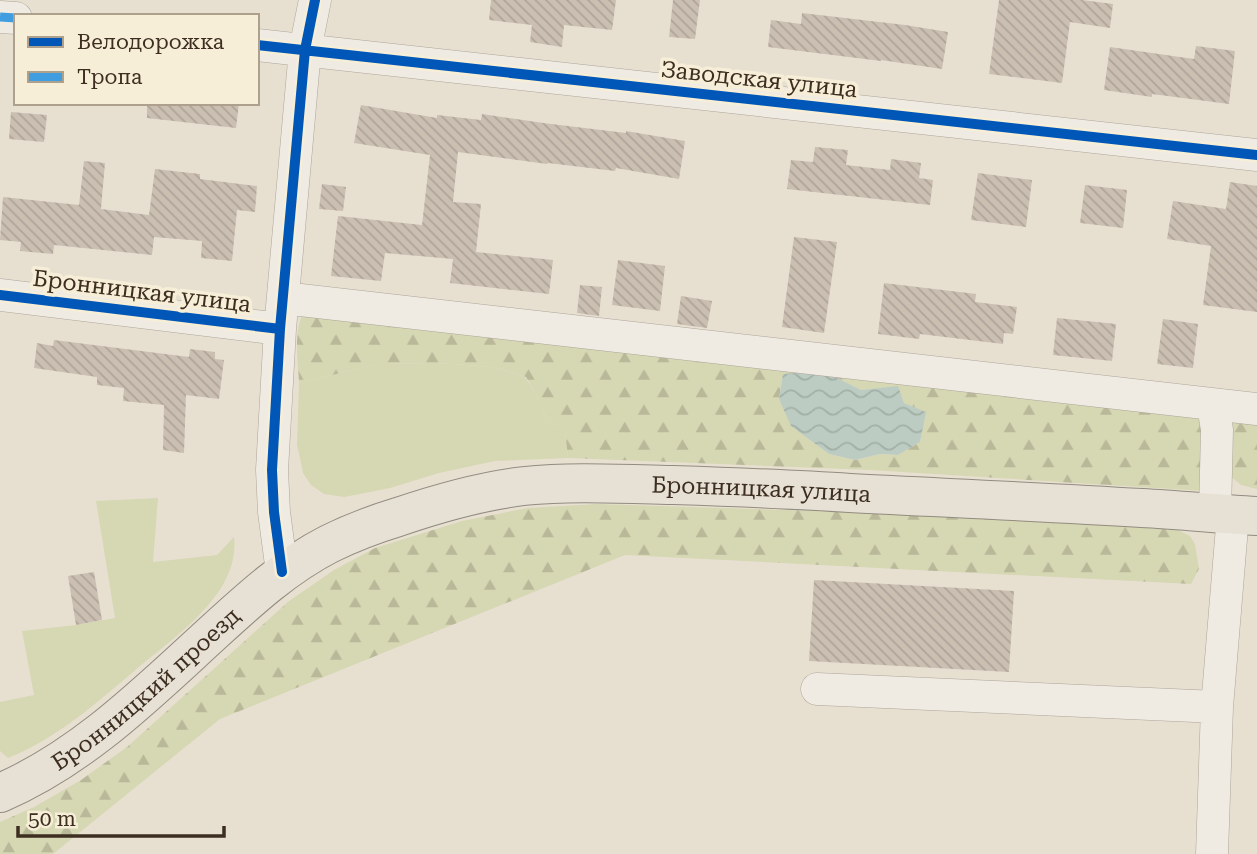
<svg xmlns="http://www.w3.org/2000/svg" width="1257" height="854" viewBox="0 0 1257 854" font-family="'Roboto Serif',serif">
<defs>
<pattern id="forest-firs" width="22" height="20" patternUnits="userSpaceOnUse" patternTransform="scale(1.75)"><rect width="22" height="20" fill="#d6d7b3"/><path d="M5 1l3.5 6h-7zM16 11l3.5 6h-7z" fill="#b9b99a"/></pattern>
<pattern id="water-waves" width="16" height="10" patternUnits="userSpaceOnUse" patternTransform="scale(1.75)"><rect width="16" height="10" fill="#bcccc2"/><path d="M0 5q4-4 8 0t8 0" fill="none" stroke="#a2b0a6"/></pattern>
<pattern id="building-back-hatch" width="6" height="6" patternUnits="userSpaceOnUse" patternTransform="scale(1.75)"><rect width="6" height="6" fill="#cbbfb2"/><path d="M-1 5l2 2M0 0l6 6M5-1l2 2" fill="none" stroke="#afa499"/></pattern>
</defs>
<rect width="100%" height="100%" fill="#e7e0d1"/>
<path fill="#d6d7b3" d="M437 363 494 367 525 377 537 396 547 419 565 431 568 458 495 461 439 473 390 488 365 493 344 497 324 494 311 485 303 473 300 458 297 445 299 383 378 364Z
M158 498 153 562 217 555 234 537C236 555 231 572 221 588 201 619 168 643 140 666 100 700 57 739 8 758L0 751V702L34 695 22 631 76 625 115 618 96 501Z"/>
<path fill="url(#forest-firs)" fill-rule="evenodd" d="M316 307 679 352 1189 406C1193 410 1199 413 1202 418 1213 434 1206 471 1204 491L870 470 568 458 565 431 547 419 537 396 526 377 494 367 437 363 378 364 299 383C298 359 293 332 304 311ZM823 371 861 390 898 387 904 403 925 412 920 442 898 455 880 454 855 460 829 454 792 426 779 399 783 375Z
M1257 415V489L1241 485 1230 476 1231 420Z
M597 504 818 511 1017 519 1178 530 1190 536 1195 544 1199 569 1191 584 625 555 220 719 53 854H0V822L34 807 81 780 127 747 289 601 334 570 375 548 462 521 527 508Z"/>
<path fill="url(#water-waves)" d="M823 371 861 390 898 386 904 403 926 412 920 442 898 455 880 454 855 460 829 454 791 426 779 399 783 374Z"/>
<path fill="url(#building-back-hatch)" d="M491 0H616L612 30 564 25 562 47 530 42 532 25 489 20Z
M673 0H700L695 39 669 37Z
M999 0H1082L1113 4 1110 28 1070 22 1062 83 989 74Z
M802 13 905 25 948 32 942 69 881 60V61L768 47 771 20 801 24Z
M1196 46 1235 51 1229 104 1152 94V97L1104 90 1110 47 1194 59Z
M147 103H239L236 128 147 118Z
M361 105 437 118V115L481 120 482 114 543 123 626 133V131L685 141 679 179 616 168 615 171 548 163 547 164 458 152 453 202 481 204 476 252 553 260 549 294 450 283 453 259 385 253 381 281 331 276 338 216 422 225 430 155 354 143Z
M11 112 47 115 44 142 9 139Z
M815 147 848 150 846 165 890 170 891 159 921 163 919 178 933 180 930 205 787 189 791 160 813 162Z
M84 161 105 163 101 209 149 215 155 169 200 174V179L257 186 255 212 237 210 232 261 201 258 202 241 154 237 152 255 54 245 53 254 20 251 21 242 0 240 3 197 79 205Z
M978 173 1032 180 1026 227 971 220Z
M1230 182 1257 186V312L1203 305 1211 246 1167 239 1173 201 1226 209Z
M322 184 346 187 343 211 319 209Z
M1085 185 1127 190 1123 228 1080 223Z
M794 237 837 242 824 333 782 327Z
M618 260 665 266 660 311 612 305Z
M884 283 976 294 975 302 1017 307 1013 334 1004 333 1003 344 920 334 919 339 878 334Z
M580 285 602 287 599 316 577 313Z
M681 296 712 301 707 328 677 324Z
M1057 318 1116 324 1112 361 1053 355Z
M1163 319 1198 324 1193 368 1157 364Z
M54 340 189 357 190 349 215 352V359L224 360 219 399 186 395 184 453 163 450 164 405 123 401 124 388 97 385V377L34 368 37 343 53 346Z
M94 572 102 620 76 625 68 576Z
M814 580 1014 591 1009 672 809 661Z"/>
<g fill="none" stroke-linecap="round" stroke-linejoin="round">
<g stroke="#ada599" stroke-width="33">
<path id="minor" d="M0 17 16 18
M257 45 1257 155
M0 295 280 329
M283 298 1257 409
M1213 405 1217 430 1215 513
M282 572 274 512 272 470 280 329 305 50 315 0
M817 689 1217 707
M1212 854 1217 707 1233 515"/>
</g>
<g stroke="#928b80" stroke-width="40">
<g id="major">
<path id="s1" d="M0 793C84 757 149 691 216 630 251 598 286 566 329 544 351 533 375 524 398 517 439 503 481 491 524 486 573 481 623 484 673 485 732 487 791 489 850 493 947 498 1044 502 1142 508 1180 510 1219 514 1257 516"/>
</g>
</g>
<use href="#minor" stroke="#efebe3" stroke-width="32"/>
<use href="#major" stroke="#e6e1d4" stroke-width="38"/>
<path stroke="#3f9de0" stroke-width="9" stroke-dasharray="18 9" stroke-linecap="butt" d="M0 17 16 18"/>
<g stroke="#f7eed8" stroke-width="15">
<path id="cycleway" d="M257 45 1257 155
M0 295 280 329
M282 572 274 512 272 470 280 329 305 50 315 0"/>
</g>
<use href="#cycleway" stroke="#0057b8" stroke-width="10"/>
</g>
<g text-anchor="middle" stroke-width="7" stroke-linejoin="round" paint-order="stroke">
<g font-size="23" fill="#3d2e20" stroke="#f7eed8">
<text transform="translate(759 79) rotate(6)" y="8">Заводская улица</text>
<text transform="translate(142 291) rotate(7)" y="8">Бронницкая улица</text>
<text dy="8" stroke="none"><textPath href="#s1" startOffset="856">Бронницкая улица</textPath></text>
<text dy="8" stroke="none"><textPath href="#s1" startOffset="180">Бронницкий проезд</textPath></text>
</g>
</g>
<rect x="14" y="14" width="245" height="91" fill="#f7eed8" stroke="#ada18e" stroke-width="2"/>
<rect x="28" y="37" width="35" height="10" fill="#0057b8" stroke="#ada18e" stroke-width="2"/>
<text x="77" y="49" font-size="21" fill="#3d2e20">Велодорожка</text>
<rect x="28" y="72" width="35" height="10" fill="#3f9de0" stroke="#ada18e" stroke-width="2"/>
<text x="77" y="84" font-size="21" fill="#3d2e20">Тропа</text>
<path d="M18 826v10h206v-10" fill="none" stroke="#3d2e20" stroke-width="3.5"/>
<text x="28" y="826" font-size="21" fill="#3d2e20" stroke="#f7eed8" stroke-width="5" paint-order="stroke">50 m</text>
</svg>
